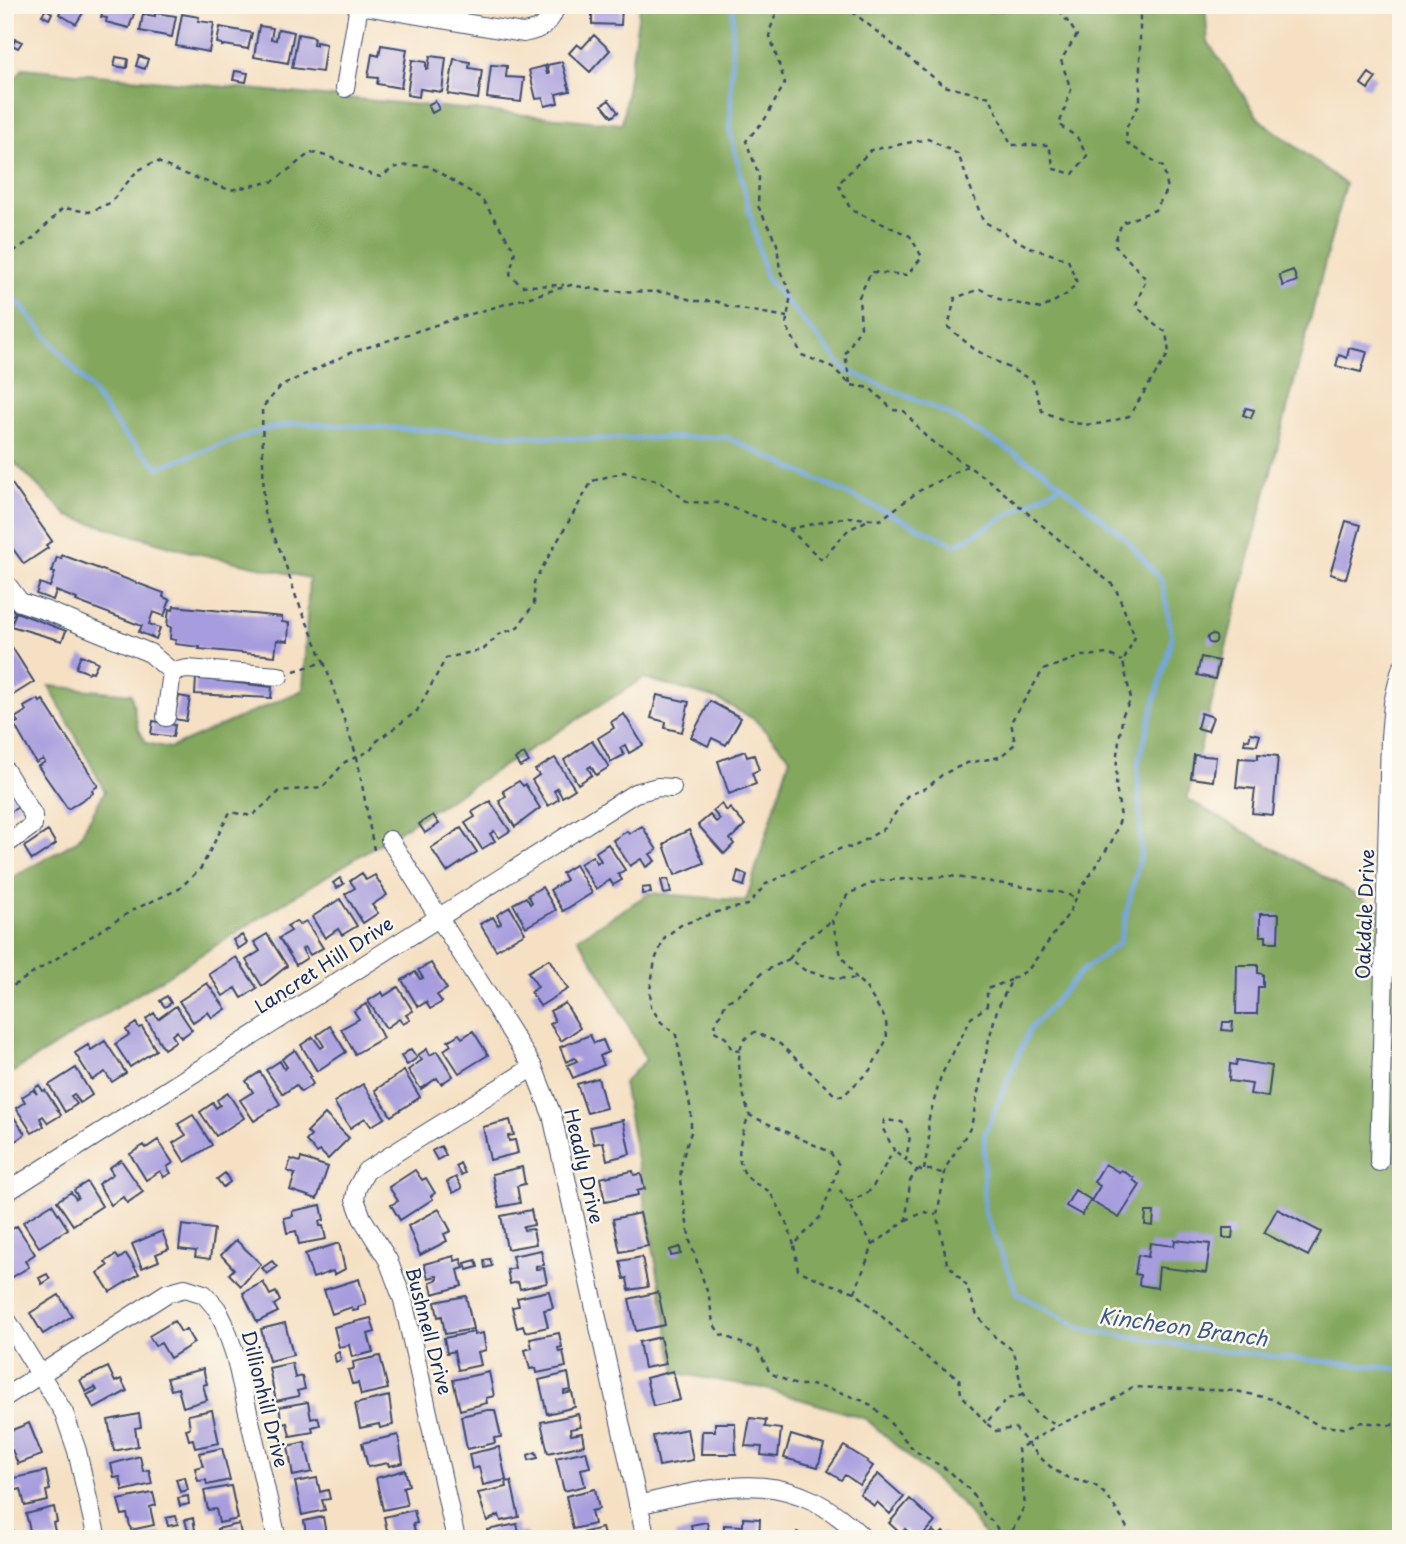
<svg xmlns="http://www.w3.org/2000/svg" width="1406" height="1544" viewBox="0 0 1406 1544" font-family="'Playpen Sans',sans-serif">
<rect width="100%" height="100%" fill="#fbf7ec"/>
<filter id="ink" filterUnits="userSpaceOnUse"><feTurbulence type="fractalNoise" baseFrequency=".0143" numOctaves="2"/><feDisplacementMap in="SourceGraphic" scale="14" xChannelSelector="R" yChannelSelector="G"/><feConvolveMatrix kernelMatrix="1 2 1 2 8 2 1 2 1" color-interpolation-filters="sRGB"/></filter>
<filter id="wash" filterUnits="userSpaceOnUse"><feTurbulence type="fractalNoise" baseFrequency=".00686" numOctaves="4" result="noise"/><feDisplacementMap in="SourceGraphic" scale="28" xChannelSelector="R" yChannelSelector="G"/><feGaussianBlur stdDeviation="1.57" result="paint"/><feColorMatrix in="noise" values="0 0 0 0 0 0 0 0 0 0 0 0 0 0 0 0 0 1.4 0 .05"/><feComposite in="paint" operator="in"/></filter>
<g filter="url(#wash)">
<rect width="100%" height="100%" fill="#f5e0c3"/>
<path fill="#83a75d" stroke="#4f6b5e" stroke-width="2" d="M640 5H1205L1208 42 1259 119 1345 184 1187 799 1386 912 1390 767 1401 770V1539H987L961 1503 866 1419 763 1388 676 1373 623 1083 646 1060 603 977 578 938 650 893 746 901 790 757 754 719 717 699 644 678 5 1077V882L78 840 105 791 49 686 131 694 138 728 146 743 170 748 303 690 309 578 191 552 68 516 5 453V95L23 68 622 124Z"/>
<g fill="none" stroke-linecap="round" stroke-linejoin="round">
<path stroke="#74a7e0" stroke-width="4.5" d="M733 5 730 131 766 278 846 370 944 412 1043 470 1123 536 1162 581 1172 637 1138 764 1141 853 1119 943 1082 971 1029 1030 984 1136V1211L1018 1294 1083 1329 1211 1350 1401 1369
M5 291 17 301 86 383 125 436 159 467 263 430 298 423 585 439 726 437 956 545 1061 485"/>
</g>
<g id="blocks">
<path fill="#a79dde" d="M61 5H88L76 24 59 14 62 9 59 8Z
M104 5H137L129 28 106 22 107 18 101 17Z
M596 5H622L621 25 592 24V11H596Z
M46 9 52 13 49 19 42 15Z
M155 13 176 16 172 37 140 31 143 14 155 16Z
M182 14 199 17 198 21 214 23 209 52 176 46Z
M259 26 273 28 271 39 276 40 278 29 294 32 288 63 254 57Z
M220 27 252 33 248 49 225 45 222 46V44L217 43Z
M298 34 314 37 313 44 316 45V42L326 44 322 72 292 68Z
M594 35 610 50 590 72 569 53 577 44 582 48Z
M15 39 22 42 18 48 12 45Z
M381 45 407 49 401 88 377 84 378 78 368 77 372 54 379 56Z
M139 56 148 59 145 69 136 66Z
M430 56 446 58 442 92 420 89 419 97 407 95 412 60 426 62V69H428Z
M116 57 128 59 127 68 114 66Z
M454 59 470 62 469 68 482 70 478 99 448 94Z
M562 62 570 91 556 94 558 103 545 106 543 98 536 99 529 70 545 66 547 74 549 73 547 65Z
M491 65 507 66 506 77 524 78 521 102 487 98Z
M235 71 248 73 246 82 233 80Z
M1369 73 1376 78 1368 89 1361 84Z
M609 100 618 112 612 117 602 105Z
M435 101 439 109 432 113 428 105Z
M1293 270 1297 281 1283 286 1279 275Z
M1349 348 1367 352 1361 372 1336 366 1339 355 1347 358Z
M1246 408 1254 410 1251 418 1243 415Z
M5 474 52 541 46 545 48 548 24 564 5 538Z
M1346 521 1361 525 1346 579 1330 574Z
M62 555 164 593 163 597 170 600 164 616 153 612 149 624 160 628 156 639 139 632 142 626 76 601 77 599 56 591 53 600 36 594 40 583 50 587 55 573 52 572 57 557 61 559Z
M5 598 15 613 5 620Z
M174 606 282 617V622L289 623 288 641 277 640 275 656 199 649 200 647 175 644 176 640 170 639 171 627 167 626 169 609 173 610Z
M16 612 66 631 62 641 11 626Z
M1207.5 639a4.5 4.5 0 1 1 9 0a4.5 4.5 0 1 1-9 0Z
M5 636 34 682 5 700Z
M81 655 98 662 93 672 90 671 89 673 76 668Z
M1201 657 1219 661 1215 679 1197 675Z
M196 678 272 687 271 698 195 694Z
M657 695 689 702 682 732 665 728 666 722 651 718Z
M179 696 190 698 186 721 174 719Z
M38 699 40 702 43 700 98 786 92 790 93 793 68 809 38 766 45 762 43 759 36 763 14 724 18 722 15 718 26 711 24 707Z
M710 701 741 718 726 745 712 738 708 746 691 737Z
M1201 713 1213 717 1208 731 1197 728Z
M624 714 643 745 629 753 625 745 620 748 624 755 611 762 598 738 614 728 611 722Z
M153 721 175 725 173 737 151 734Z
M1251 733 1260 735 1257 745 1244 744 1245 739 1249 740Z
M592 741 609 767 596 775 591 766 588 768 592 775 578 784 564 760Z
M745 751 747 757 754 755 759 770 752 773 756 784 729 794 718 761Z
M524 754 529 762 520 767 515 759Z
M1258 754 1278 756 1273 815 1252 813 1255 789 1236 787 1239 758 1258 759Z
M1194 755 1216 757 1213 781 1191 778Z
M555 758 575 789 562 797 557 788 554 791 559 799 548 806 532 780 539 775 535 770Z
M519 781 523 786 525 784 540 808 515 827 499 801 506 796 503 791Z
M5 783 20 806 10 812 5 805Z
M490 801 510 831 499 838 494 831 490 834 495 841 482 849 465 823 475 817 472 812Z
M721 804 727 811 730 808 745 825 730 839 734 844 724 854 698 825 710 815 716 822 720 819 713 811Z
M433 815 439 824 425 833 419 824Z
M642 826 657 850 650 854 655 861 646 867 641 859 630 866 613 840 627 831 629 834Z
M461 828 477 852 447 872 431 848Z
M689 830 704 863 675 875 664 845 672 838Z
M48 831 56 844 32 860 24 847Z
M608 844 625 870 618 874 622 880 613 885 610 880 596 889 580 864 592 856 597 863 601 861 596 852Z
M575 865 592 893 563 911 550 890 566 880 562 873Z
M738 871 747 875 744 886 735 883Z
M362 873 366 880 375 875 387 895 372 905 378 913 363 923 345 894 355 888 350 881Z
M340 878 344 884 337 888 333 883Z
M668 879 671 893 664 894 661 880Z
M542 887 556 910 526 927 513 904 526 897 530 904 532 902 528 895Z
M650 887 651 893 642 894V888Z
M340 899 357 926 342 935 338 929 325 938 312 917Z
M510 907 525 933 496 950 480 924 493 917 498 925 501 923 497 915Z
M1260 914H1279L1278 942H1266V936H1260Z
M296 921 299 925 306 921 323 948 310 955 305 947 302 949 307 958 296 965 279 938 291 931 287 926Z
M267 934 287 966 262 986 246 960 260 951 254 942Z
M242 935 247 943 238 949 233 940Z
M236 957 257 988 242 998 236 988 223 996 209 974Z
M549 959 568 989 540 1006 531 992 538 987 528 972Z
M431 963 447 989 437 995 442 1002 430 1009 426 1002 418 1007 402 980 415 972 420 979 423 978 418 970Z
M1237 965H1258V973L1263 974V987H1258L1257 1014H1236Z
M207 983 226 1009 212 1018 208 1012 193 1022 179 1001Z
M398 987 413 1011 406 1015 410 1020 403 1024 399 1019 386 1028 368 1001 382 992 384 996Z
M167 996 171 1003 165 1007 160 1001Z
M565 1003 580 1028 561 1041 550 1024 555 1021 550 1011Z
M366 1004 383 1038 355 1054 341 1029 359 1019 354 1011Z
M176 1006 192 1030 181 1038 177 1031 172 1035 176 1041 164 1049 146 1019 154 1013 158 1019Z
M1223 1022H1233L1232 1031 1222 1030Z
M136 1023 139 1028 142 1027 156 1050 130 1067 115 1044 129 1035 126 1030Z
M330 1026 346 1052 317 1071 301 1045 313 1037 321 1048 324 1046 317 1035Z
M473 1031 488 1055 459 1073 444 1050 451 1045 448 1041 459 1034 462 1038Z
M590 1035 594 1043 603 1040 608 1052 600 1056 604 1065 573 1078 567 1065 577 1061 575 1058 566 1062 560 1047Z
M105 1041 126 1073 112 1082 105 1072 92 1080 75 1053 88 1045 91 1050Z
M411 1049 417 1058 407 1065 401 1056Z
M427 1049 430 1055 437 1051 453 1076 441 1084 437 1078 421 1089 408 1070 422 1060 418 1055Z
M295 1050 311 1076 309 1077 313 1084 301 1092 296 1085 283 1094 266 1070 280 1061 284 1069 287 1067 282 1059Z
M1237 1060 1272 1066 1268 1097 1250 1094 1252 1084 1229 1081 1230 1064 1236 1065Z
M76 1068 92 1095 80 1103 74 1094 71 1096 77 1104 65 1112 49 1085Z
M404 1071 420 1097 391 1116 375 1090Z
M260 1072 280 1104 254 1121 240 1100 253 1092 246 1081Z
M598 1078 606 1108 587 1113 577 1084Z
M363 1084 385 1118 371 1126 365 1118 350 1128 334 1102Z
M39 1085 43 1091 45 1090 61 1115 48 1123 43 1116 40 1118 44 1126 32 1133 16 1108 25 1102 22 1097 33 1090 37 1094 34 1089Z
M228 1093 244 1118 216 1136 200 1112 213 1103 216 1108 220 1105 217 1100Z
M10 1111 25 1134 5 1149V1114Z
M325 1114 349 1138 328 1159 320 1151 317 1153 306 1141 311 1136 307 1132Z
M193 1115 212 1145 185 1162 173 1143 186 1135 178 1124Z
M510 1120 514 1135 508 1136 509 1141 515 1140 518 1153 490 1160 483 1127Z
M623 1120 630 1154 607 1160 603 1142 594 1144 590 1127Z
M158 1140 173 1163 167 1167 171 1173 164 1177 160 1171 146 1180 130 1154 144 1145 146 1148Z
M441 1146 446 1155 437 1160 432 1151Z
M301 1158 328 1167 317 1199 290 1190 295 1174 287 1171 291 1159 300 1162Z
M121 1160 143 1192 127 1203 123 1197 111 1205 98 1184 113 1174 109 1168Z
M460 1163 465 1173 461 1175 456 1166Z
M1105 1164 1119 1172 1121 1170 1134 1178 1133 1180 1140 1185 1119 1218 1091 1201 1100 1186 1094 1182Z
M522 1167 525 1184 517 1186 520 1203 499 1207 492 1174Z
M415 1170 422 1180 426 1178 435 1193 431 1196 433 1199 400 1220 391 1205 398 1201 389 1187Z
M633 1171 634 1175 641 1174 645 1189 637 1191 638 1195 605 1202 600 1178Z
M225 1173 230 1182 223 1187 217 1179Z
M456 1177 462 1188 453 1193 447 1182Z
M87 1182 102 1206 73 1225 57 1201 71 1192 76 1199 78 1197 74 1190Z
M1075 1190 1091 1200 1082 1215 1066 1206Z
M52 1204 68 1229 39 1247 23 1222Z
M321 1205 324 1220 319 1221 320 1226H323L326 1239 299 1244 296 1231 287 1233 284 1218 293 1216 292 1211Z
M439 1209 451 1231 444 1234 447 1241 420 1255 408 1226Z
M1277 1209 1321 1232 1308 1256 1264 1233Z
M531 1210 534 1225 523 1227 524 1230 533 1229 536 1244 507 1249 501 1216Z
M1146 1212H1154L1153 1226 1145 1225Z
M640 1213 648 1246 620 1252 613 1219Z
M182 1225 214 1229 210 1259 195 1257 196 1251 179 1249Z
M17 1226 35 1254 25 1261 29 1267 11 1278 5 1269V1247L9 1245 5 1234Z
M1223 1228H1233L1232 1238H1223Z
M162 1231 169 1249 156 1254 159 1261 142 1268 132 1244Z
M236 1240 261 1264 241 1286 229 1274 234 1269 221 1255Z
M1175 1240 1210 1244 1206 1273 1159 1267 1157 1288 1139 1285 1140 1275 1135 1274 1138 1255 1148 1257 1150 1243 1174 1246Z
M339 1243 345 1269 334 1275 333 1271 313 1278 305 1254Z
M680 1247 681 1254 671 1256 670 1250Z
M541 1250 544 1265 536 1266V1269L544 1268 547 1283 520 1289 518 1282 510 1284 507 1270 515 1268 512 1256Z
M126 1254 139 1274 110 1292 98 1273 108 1266 105 1262 116 1255 119 1259Z
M454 1256 455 1261 461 1259 464 1268 458 1270 462 1286 433 1294 430 1282 438 1279 437 1276 428 1278 424 1264Z
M642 1257 648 1287 629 1290 627 1278 624 1279 620 1261Z
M490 1259 492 1266 485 1268 484 1260Z
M476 1260 478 1267 467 1270 465 1263Z
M272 1261 277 1267 267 1274 262 1268Z
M47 1274 50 1279 42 1284 39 1278Z
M359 1279 366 1304 358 1307V1310L353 1311 352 1307 332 1314 324 1290Z
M263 1282 270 1295 276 1292 280 1301 274 1305 278 1312 257 1322 243 1293Z
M549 1291 553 1308 544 1310 548 1327 525 1332 523 1326 517 1328 512 1307 519 1306 517 1298Z
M658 1292 665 1325 636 1331 629 1299Z
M59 1295 72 1316 43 1334 30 1313Z
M466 1296 473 1329 445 1334 442 1316 438 1317 435 1302Z
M371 1318 375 1332 368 1334 373 1352 352 1357 349 1345 339 1347 334 1327Z
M174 1321 181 1332 186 1329 194 1343 170 1358 161 1343 155 1346 149 1336Z
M285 1323 293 1355 269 1361 261 1329Z
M474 1332V1335L483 1333 486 1350 478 1352 481 1365 458 1370 454 1351 447 1353 444 1338Z
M559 1333 562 1347 558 1348 559 1352 563 1351 566 1367 537 1373 536 1368 530 1369 525 1350 532 1348 530 1339Z
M660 1337 666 1364 644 1368 639 1342Z
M339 1352 341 1360 336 1362 334 1354Z
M380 1356 388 1389 361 1395 358 1383 352 1384 348 1370 354 1369 353 1362Z
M292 1363 295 1378 302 1376 305 1389 297 1391 299 1396 276 1401 269 1368Z
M108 1367 115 1382 121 1379 127 1391 94 1409 87 1395 97 1390 95 1387 86 1392 80 1380Z
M203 1369 207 1384 203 1385 207 1400 183 1407 178 1388 171 1390 167 1378Z
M673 1371 680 1400 653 1406 646 1378Z
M489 1372 494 1396 486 1398 487 1403 460 1410 453 1380Z
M568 1373 571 1390 564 1391V1394L572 1392 575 1407 547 1414 539 1380Z
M389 1396 393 1425 380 1428 379 1424 360 1428 355 1404Z
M308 1402 311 1419 318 1417 320 1425 312 1427 313 1432 290 1436 287 1423 282 1424 279 1407Z
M212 1410 219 1443 195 1448 193 1439 189 1440 186 1429 190 1428 188 1415Z
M488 1410H495L501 1437 494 1438 495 1443 467 1449 461 1416Z
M139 1414 141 1427 135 1428 138 1446 114 1451 108 1420Z
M578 1414 581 1427 570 1429 571 1435 582 1433 584 1445 548 1453 541 1422Z
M750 1418 766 1420 765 1427 781 1429 778 1457 761 1455 762 1447 745 1446Z
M29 1423 42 1455 18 1464 12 1450 6 1452 5 1433Z
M715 1423H735L736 1454H701L702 1431H715Z
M687 1429 693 1460 659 1466 653 1436Z
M398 1435 403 1463 389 1466 388 1463 368 1467 362 1443Z
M791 1435 824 1445 818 1467 784 1458Z
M305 1442 312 1472 293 1476 288 1446Z
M844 1446 868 1461 867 1462 873 1466 860 1485 845 1475 841 1480 827 1471Z
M499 1447 506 1480 483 1485 479 1467 472 1469 469 1454Z
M222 1448 230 1480 207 1485 206 1480 198 1481 195 1468 203 1466 199 1453Z
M586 1451 590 1467 581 1469 585 1486 564 1491 556 1458Z
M536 1452 538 1458 529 1460 528 1455Z
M140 1456 143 1471 149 1470 152 1484 123 1491 120 1477 114 1478 111 1464Z
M405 1470 409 1485 403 1487 407 1505 383 1510 376 1478Z
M46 1471 50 1490 46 1491 48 1501 25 1506 21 1489 13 1491 10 1479Z
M878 1474 904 1497 890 1514 877 1502 874 1506 860 1494Z
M185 1477 188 1490 180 1492 176 1479Z
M317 1478 320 1492 328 1490 330 1499 322 1500 325 1510 302 1515 295 1482Z
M511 1481 519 1517 501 1521 499 1515 487 1521 478 1493 507 1487 506 1482Z
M231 1486 238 1519 219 1523 216 1509 208 1510 204 1491Z
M595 1489 599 1509 591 1511 594 1524 573 1529 566 1496Z
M153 1493 156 1505 150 1507 154 1525 131 1530 127 1514 122 1515 118 1500Z
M188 1496 189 1504 180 1506 178 1498Z
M910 1499 935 1522 920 1539H916L905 1529 901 1534 889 1523Z
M54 1507 57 1522 53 1523 57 1539H32L26 1514Z
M414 1510 417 1523 413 1524 417 1539H389L384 1517Z
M176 1516 178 1524 168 1526 166 1518Z
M323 1517 327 1539H307L304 1521Z
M193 1518 195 1530 188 1531 185 1520Z
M743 1518 760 1519 759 1539H724V1525L743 1526Z
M707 1522 710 1539H676L675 1534 692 1531 691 1525Z
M239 1524 242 1539H219L217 1529Z
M517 1524 519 1533 526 1532 528 1539H489L487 1530Z
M11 1525 13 1532 5 1534V1527Z
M602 1528 605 1539H574L573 1535Z
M933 1531 939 1536 943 1532 950 1539H926Z
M797 1532 810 1539H793Z
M162 1533 163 1539H142V1537Z"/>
</g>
</g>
<g filter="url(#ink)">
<use href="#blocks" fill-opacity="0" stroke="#3c4a6d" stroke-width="2"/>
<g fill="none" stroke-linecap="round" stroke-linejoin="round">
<g stroke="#3c4a6d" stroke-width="20">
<path id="minor" d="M345 88 359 5 523 33C541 30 551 24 556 5
M5 582 20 602 50 612 150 653 172 672 166 717
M172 672 187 669 279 676
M5 770 33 815V825L5 845
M390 840 533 1067 552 1115 646 1539
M1379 1162 1390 737 1393 703 1401 669
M5 1193 635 793 658 787 672 788
M5 1317 64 1413 77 1451 97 1539
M5 1397 167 1293 185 1288 204 1294 217 1309 224 1323 235 1355 277 1539
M638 1505C728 1484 791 1465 864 1539
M456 1539 403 1300 388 1260 362 1218 355 1199 357 1188 366 1171 533 1067"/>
</g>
<path stroke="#3c4a6d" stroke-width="2.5" stroke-dasharray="5 5" stroke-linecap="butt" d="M779 5 769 33 785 83 765 119 746 141 759 176 758 206 777 244 780 271 791 294 786 325 802 355 832 367 851 385 870 388 893 410 904 411 927 438 991 482 1115 587 1135 637 1123 662 1131 699 1123 714 1117 754 1116 787 1121 817 1112 841 1079 892 1069 913 1028 970 1012 979 997 1010 989 1039 971 1127 946 1167 937 1215 947 1263 966 1285 977 1315 995 1337 1014 1351 1023 1395 1036 1414 1058 1425
M844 5 944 86 990 97 1011 145H1049L1054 169 1073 174 1087 156 1077 137 1059 125 1071 90 1061 60 1077 35 1056 5
M969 5 994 12 1038 5
M5 257 34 238 63 208 89 212 110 203 137 171 156 161 177 171 230 190 274 181 310 153C336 155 356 172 381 177L393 168 408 165 429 166 482 199 515 251 510 274 521 286 564 285
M850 383 845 354 861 327 859 297 871 272 907 275 922 257 910 236 851 210 838 184 871 150 928 139 958 154 983 221 1027 246 1068 260 1077 283 1067 294 1041 309 999 299 980 289 955 298 948 327 974 349 1033 381 1042 411C1080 428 1090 428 1129 416L1169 353 1166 332 1155 325 1136 305 1146 279 1114 244 1122 223 1155 210 1168 189 1163 167 1127 143 1126 128 1140 103V10L1137 5
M789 529 848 517 880 520 919 491 967 466
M324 662 357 757 374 850
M294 671 324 662 296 597 283 557 264 513 262 408 281 386 350 353 454 319 571 285 604 291 667 292 694 301H715L730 307 787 317
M789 959 802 942 832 921
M857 979 841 955 832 921 848 894 877 881 950 876 1064 893 1076 898
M5 991 133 910 179 889 201 868 230 812 252 816 280 791 323 787 345 762 370 751 377 741 417 711 446 658 484 649 499 634 517 628 534 604V582L592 481 624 472 660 481 688 502 720 503 789 529 822 560 848 530 868 520
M740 1051 732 1050 726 1038 713 1030 726 1002 738 996 763 972 789 959 806 971 835 978 857 979 865 986 886 1020 887 1039 870 1070 843 1096H836L780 1044 755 1032C752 1034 748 1036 746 1038 731 1054 744 1097 749 1115
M917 1170H931L945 1174
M924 1170 929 1141 928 1122 941 1076 971 1018 987 1006V989L1011 980
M840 1190 873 1245 855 1292 931 1361 959 1378 961 1394 986 1423
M849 1203 871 1190 894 1150 883 1129 884 1120 902 1122 910 1136 906 1160 894 1150
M906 1220 925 1212 936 1215
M794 1245C789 1229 779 1202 767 1190 763 1187 757 1185 753 1182 730 1164 741 1137 749 1115L830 1152 839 1165 821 1216 794 1245 798 1270 827 1283 855 1292
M873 1245 906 1220 910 1181 917 1170 906 1161
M1023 1395 1007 1399 986 1423 996 1431 1015 1428C1030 1446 1045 1467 1067 1477 1075 1481 1088 1482 1094 1485 1109 1493 1125 1524 1133 1539
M1002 1539 995 1524 984 1514 971 1491 948 1470 915 1451 885 1417 866 1402 834 1390 810 1385H796L770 1373 758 1350 720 1334 713 1323 709 1297 690 1241 680 1180 682 1160 691 1132V1111L676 1035 661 1022 651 1007 650 990 655 960 665 937 681 925 720 911 748 905 766 884 844 847 852 848 885 828 907 796 928 787 943 774 967 763 1000 757 1015 744 1011 722 1043 670 1082 656 1108 654 1122 661
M1008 1539 1025 1505 1018 1449 1058 1425 1105 1404 1133 1387 1236 1391 1272 1399 1320 1426 1344 1428 1361 1422 1391 1425 1401 1422"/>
<use href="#minor" stroke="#fff" stroke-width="18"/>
</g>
</g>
<g text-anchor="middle" stroke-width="5" stroke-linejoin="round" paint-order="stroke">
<g font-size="19" fill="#1b2f5e" stroke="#fbf7ec">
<text transform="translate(1365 914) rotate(-88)" y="7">Oakdale Drive</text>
<text transform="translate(324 965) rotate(-33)" y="7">Lancret Hill Drive</text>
<text transform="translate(584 1166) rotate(77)" y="7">Headly Drive</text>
<text transform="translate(429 1331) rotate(75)" y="7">Bushnell Drive</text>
<text transform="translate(265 1399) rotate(76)" y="7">Dillionhill Drive</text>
</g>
<g font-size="21" font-style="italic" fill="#3a598c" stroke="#fbf7ec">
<text transform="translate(1183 1328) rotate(8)" y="7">Kincheon Branch</text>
</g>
</g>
<rect width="1406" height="1544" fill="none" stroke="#fbf7ec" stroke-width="28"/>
</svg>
